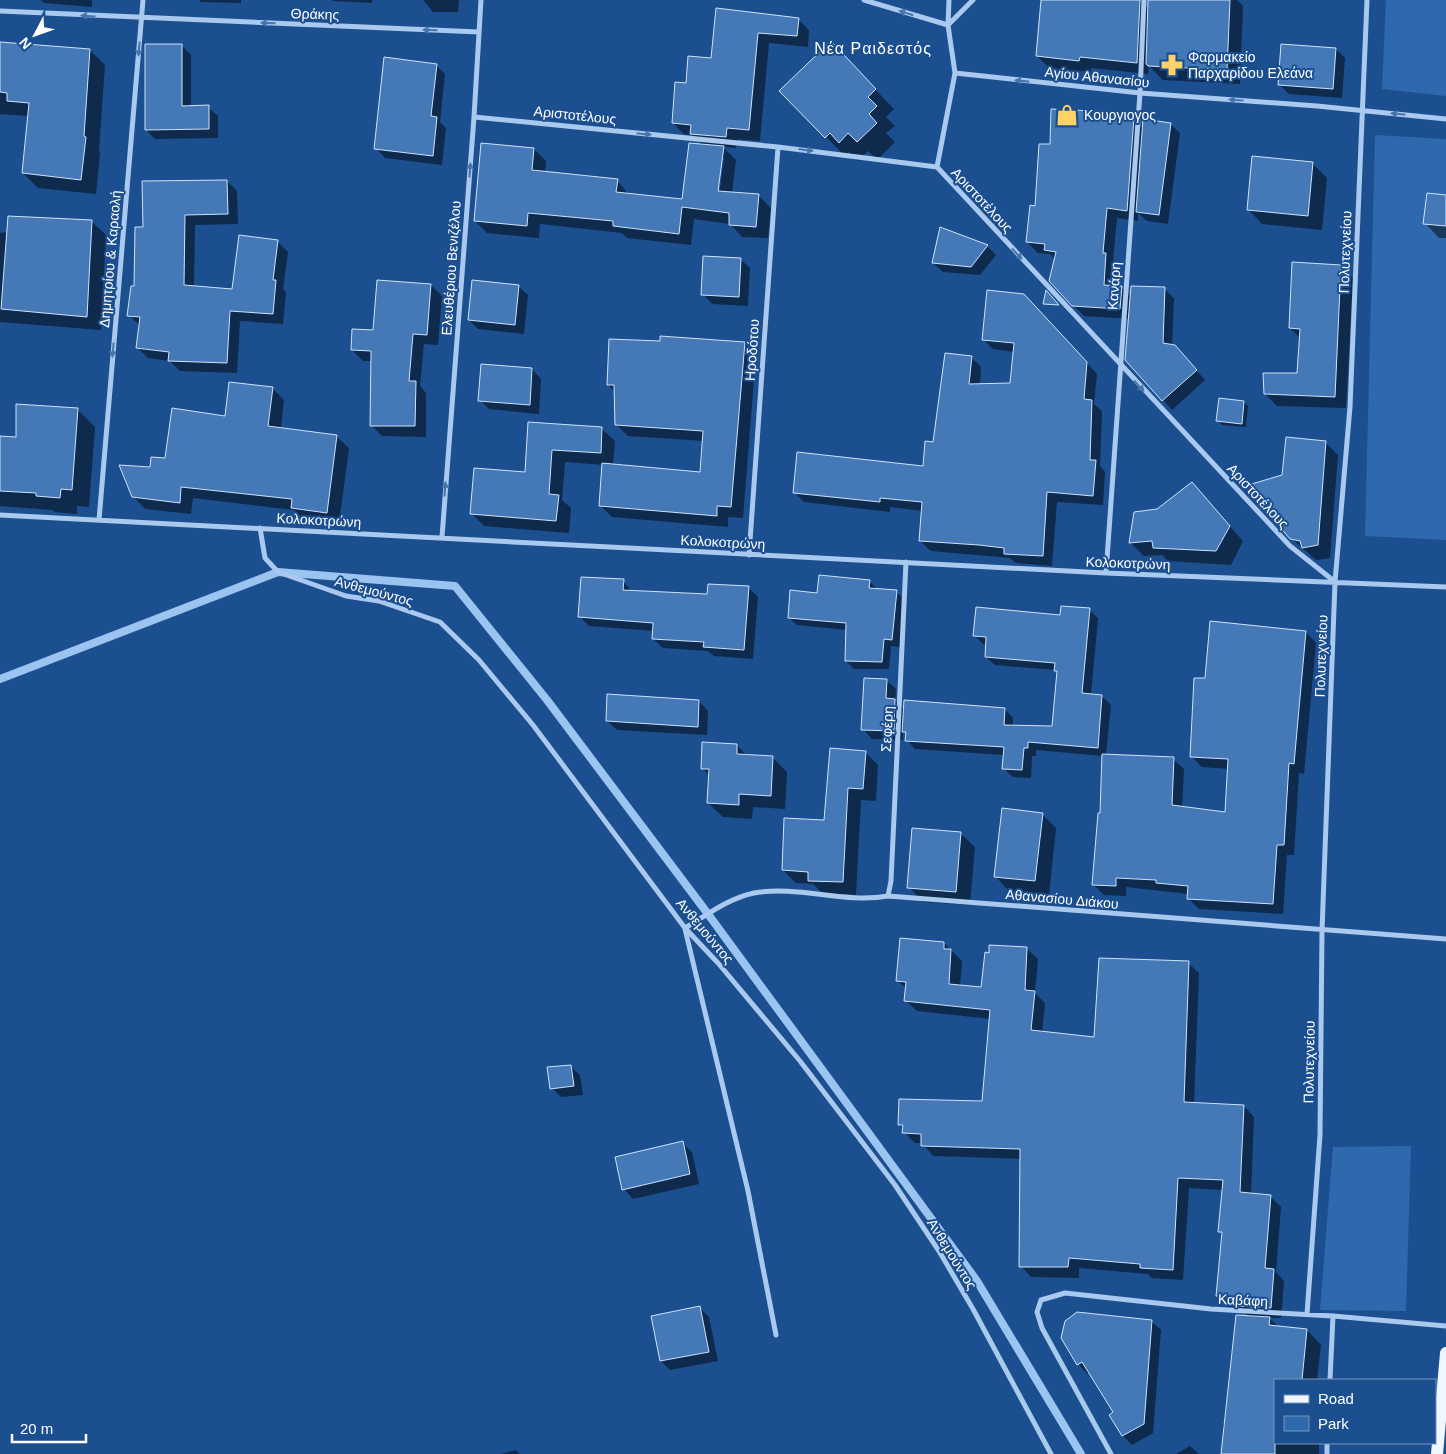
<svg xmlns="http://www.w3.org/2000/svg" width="1446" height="1454" viewBox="0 0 1446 1454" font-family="Helvetica,sans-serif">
<rect width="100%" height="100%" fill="#1b4f8f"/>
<path fill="#2e69ad" d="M1386 0H1446V96L1382 89Z
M1375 135 1446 139V540L1365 536Z
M1411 1146 1406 1311 1320 1310 1333 1147Z"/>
<path fill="#0007" fill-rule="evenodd" d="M41 0H92V7L44 3Z
M199 0H241V3L201 2Z
M332 0H372V3L333 1Z
M423 0H459L458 12H433Z
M1043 0H1140L1149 9 1151 0H1237L1243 6 1240 84 1163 80 1149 66 1148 74 1091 68V72L1049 68 1037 56Z
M718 9 798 19 809 30 808 47 769 43 760 141 738 139 736 148 723 147 736 160 732 193 758 195 771 208 768 238 742 237 730 224 694 219 691 245 627 238 622 233 540 224 539 238 487 233 475 221 534 149 546 161 545 172 617 180 629 195 683 201 703 145 692 135 684 134 673 123 688 84 712 59ZM722 157H724L719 197H716Z
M0 43 90 50 105 65 99 151 100 153 96 194 38 188 23 173 29 116 0 114Z
M181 45 191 55V107H208L218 116V138L155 139 146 130Z
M1336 49 1345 58 1342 98 1289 94 1280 85Z
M849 62 894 109 886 117 895 126 886 133 895 142 877 160 868 151 858 161 849 152 845 156 826 137Z
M436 65 445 74 440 122 446 128 442 165 385 158 376 148Z
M1115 113 1119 117 1133 119 1143 129 1170 124 1180 133 1168 224 1147 221 1138 213V221L1117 218 1113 262 1116 265 1115 287H1121L1131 297 1164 289 1174 298 1172 346 1184 356 1205 380 1172 410 1127 360 1130 319 1084 316 1073 305 1056 260 1050 254 1038 253 1027 242 1051 146Z
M1313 164 1327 178 1322 230 1262 224 1248 209Z
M227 181 237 191 238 224 195 225 194 287 233 290 278 242 288 252 283 289 286 292 283 324 240 321 237 373 180 371 170 361 148 358 138 348 140 326 129 315 144 228Z
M1446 197V238H1439L1425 223Z
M91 221 106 235 101 330 0 322V233Z
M987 246 996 255 980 275 943 272 933 263Z
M740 259 750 268 748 306 712 304 703 294Z
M1341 266 1353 278 1346 408 1277 406 1265 394 1299 374 1300 338 1290 328Z
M431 285 442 296 438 345 424 344 420 386 426 393V437L382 436 371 425 372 361H363L352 350Z
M518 286 528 295 524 334 478 329 469 320Z
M1034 306 1097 374 1094 404 1102 411 1100 466 1105 472 1103 505 1057 502 1052 566 1016 563 1010 558 931 551 920 541 922 511 890 507V512L804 502 794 492 925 467 971 357 981 367 980 385 1011 384 1014 352 993 349 983 339Z
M744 343 756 354 743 518 728 517V527L612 517 600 505 604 465 565 462 562 500 571 508 569 533 484 526 472 514 526 474 529 423 602 429 615 441 613 465 701 473 704 441 628 436 616 424V392L608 385Z
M532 369 541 379 539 414 489 409 480 400Z
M272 388 284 400 281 429 336 436 349 448 339 524 304 520 294 510 193 498 191 514 145 509 133 496 151 468Z
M1244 402 1248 406 1246 427 1222 425 1218 420Z
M78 410 95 427 89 507 77 506V514L55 512 52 510 0 506V437L17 439Z
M1325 442 1338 455 1330 558 1316 560 1291 538 1283 476Z
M1192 484 1243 541 1231 565 1168 561 1162 555 1144 556 1130 542 1157 510Z
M623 581 632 592 708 595 748 587 758 597 753 659 714 656 708 651 663 648 653 639 654 631 589 626 579 616Z
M869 581 877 589 896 592 904 599 900 647 891 646 889 669H854L846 661 847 630 797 625 789 618 818 594Z
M1089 610 1098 618 1091 695 1102 696 1111 705 1106 755 1173 759 1184 769 1182 808 1226 814 1229 769 1202 767 1191 756 1206 680 1306 632 1316 643 1304 774 1299 773 1294 855H1287L1283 914 1199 909 1188 898V894L1126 887V896L1104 895 1093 884 1101 815 1104 756 1036 750V756H1032L1031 778 1013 777 1004 769V755L915 749 907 740V734L903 730V740L872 739 863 729 886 680 896 689 895 701 905 710 1005 709 1013 718V726L1053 727 1058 673 1056 670 995 665 986 657 987 644H983L974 635Z
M699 701 708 711 707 735 617 730 607 721Z
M737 745 747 756 773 758 787 772 785 809 753 807 752 819 723 817 708 803 710 776 702 768Z
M865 752 878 765 876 801 861 800 856 895 822 893 813 884 796 883 783 870 825 821Z
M1042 814 1056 828 1049 895 1009 891 995 876Z
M960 833 975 847 970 905 923 902 909 887Z
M944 943 962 961 960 987 982 989 1027 949 1038 959 1035 993 1045 1003 1042 1033 1095 1038 1188 963 1199 973 1194 1104 1244 1106 1254 1117 1251 1195 1270 1196 1281 1207 1276 1272 1284 1281 1281 1318H1269L1279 1327 1307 1330 1321 1345 1317 1380H1275V1443H1319V1454H1222L1223 1424H1226L1249 1317 1241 1308 1228 1307 1217 1296 1223 1235 1220 1231 1223 1190 1189 1188 1183 1280 1152 1278 1148 1274 1079 1268V1278L1031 1277 1021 1266 1022 1159 933 1156 922 1143H915L904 1132V1129L899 1124 983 1102 991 1019 917 1011 906 1001 907 989 898 981Z
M570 1066 580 1075 583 1095 561 1097 552 1088Z
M682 1143 692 1152 699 1184 633 1199 624 1189Z
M700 1308 709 1317 718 1361 670 1370 661 1361Z
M1151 1321 1161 1330 1153 1433 1132 1445 1123 1436 1110 1415 1115 1412 1090 1372 1088 1374 1079 1365 1088 1360 1079 1363V1365L1063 1338Z
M1190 1446 1199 1454H1176Z
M516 1450 520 1454H501Z"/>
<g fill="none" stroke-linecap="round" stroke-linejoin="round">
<path stroke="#9cc4f0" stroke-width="8" d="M0 679 278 572 455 586 547 700 708 914 977 1281 1081 1454"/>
</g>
<path fill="#4478b7" stroke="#cfe3fa" d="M1041 0H1140L1137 63 1080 57 1079 61 1036 56Z
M1148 0H1230L1227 70 1148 66 1146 64Z
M716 8 799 18 797 36 758 33 749 130 727 128 726 137 690 134 691 125 672 123 675 82 686 83 688 56 711 58Z
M831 41 876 89 868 97 877 106 869 114 877 123 857 142 848 133 839 143 830 133 825 138 779 91Z
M0 42 90 49 84 136 86 137 81 180 22 173 29 103 7 101V93L0 92Z
M145 44H182V106L209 105V129L145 130Z
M1281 44 1336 48 1333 89 1278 85Z
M384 57 437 64 431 116 437 117 433 156 374 149Z
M1051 109 1115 112V116L1134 118 1127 211 1107 208 1103 253H1106L1104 285 1122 286 1120 309 1072 306 1049 281 1056 252 1044 250 1045 244 1026 242 1030 205 1035 206 1039 144H1050Z
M1143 119 1171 123 1159 215 1136 212Z
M481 143 534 148 532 170 618 179 616 192 682 199 689 143 724 146 718 191 759 194 756 227 729 225V213L682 207 679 234 613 226V221L528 213 527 226 474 221Z
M1252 156 1313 162 1308 216 1247 210Z
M227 180 228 214 185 215 184 285 232 289 239 235 278 240 273 280H276L273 314 230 311 227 363 168 361 169 352 136 348 140 317 127 316 131 286H134L135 227H143L142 181Z
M1427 193 1446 195V226L1423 224Z
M8 216 92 220 87 317 1 309Z
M940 227 988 245 971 267 932 263Z
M703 256 741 258 739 297 701 295Z
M1292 262 1341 265 1335 397 1264 394 1263 373H1297L1300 329 1289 328Z
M377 280 431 284 427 335 413 334 409 381H416L415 426H370L371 351 351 350 352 329 373 330Z
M472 280 519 285 515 325 468 320Z
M1131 286 1165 287 1163 343 1175 345 1197 370 1162 401 1125 360Z
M987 290 1024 294 1087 362 1084 399 1092 400 1090 460H1096L1093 496 1047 492 1043 556 1004 554V548L979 545 919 541 922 502 880 498V502L793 493 797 452 923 466 925 441 933 442 945 353 972 356 969 384 1010 383 1014 343 982 340Z
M1046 290 1059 305 1043 304Z
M660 336 745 342 731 507 717 506V516L599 506 602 463 700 472 703 431 615 425 614 385H607L609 339 660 341Z
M481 364 532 368 530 405 478 401Z
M229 382 273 387 268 426 337 435 327 513 291 508 292 499 181 487 180 503 132 497 119 465 150 467 151 457 165 458 172 408 225 416Z
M1219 398 1244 401 1242 424 1216 421Z
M16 404 78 408 72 490 61 489 60 498 36 496V493L0 491V436L16 437Z
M528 422 602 427 601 453 552 450 549 494 559 495 556 521 470 514 474 468 525 472Z
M1286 437 1326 441 1318 545 1302 548 1300 541 1290 539 1245 486 1282 475Z
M1192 482 1230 526 1216 551 1153 548 1152 541 1129 543 1134 512 1157 509Z
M819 575 870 580 869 588 897 590 892 640 884 639 882 662 845 661 846 623 788 618 790 590 817 593Z
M581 577 624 579 623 590 707 594 708 584 749 586 744 650 703 647 704 642 652 639 653 623 578 617Z
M1061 606 1090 608 1082 693 1102 695 1098 748 1028 742V748H1024L1022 770 1002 769 1004 747 905 741 906 732H902L904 700 1005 708 1004 725 1052 726 1057 671H1054L1055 663 985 657 986 637 973 636 976 607 1060 615Z
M1210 621 1306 631 1294 764 1289 763 1284 845H1277L1273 904 1187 899 1188 886 1156 883V880L1116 878V886L1092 885 1098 813H1100L1102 754 1174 757 1172 805 1225 812 1228 759 1190 757 1194 678H1205Z
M864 678 887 679 886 698 895 699 894 731 861 730Z
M607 694 699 700 698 727 606 721Z
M702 742 737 744V754L773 756 771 796 739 794V805L707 803 709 769H701Z
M830 748 866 751 863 789 848 788 843 882 808 881V872L782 870 784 818 824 820Z
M1002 808 1043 813 1035 881 994 877Z
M912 828 961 832 956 892 907 888Z
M900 938 944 942V949H951L949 984 981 987 985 952 989 953V945L1027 947 1025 990 1035 991 1031 1030 1094 1037 1099 958 1189 961 1184 1102 1244 1105 1240 1192 1271 1195 1265 1268 1274 1269 1271 1308 1237 1306 1238 1299 1216 1296 1222 1232H1218L1223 1180 1178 1178 1173 1270 1140 1268V1264L1069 1258 1068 1267H1019L1020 1149 921 1146V1134L902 1133 903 1125H898L899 1099 982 1101 990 1010 904 1001 906 982 896 981Z
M571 1065 574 1086 550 1089 547 1067Z
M683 1141 690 1174 622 1190 615 1157Z
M700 1306 709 1352 660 1361 651 1316Z
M1077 1312 1152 1320 1144 1424 1122 1436 1109 1415 1113 1412 1082 1362 1077 1365 1061 1338 1065 1321Z
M1236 1315 1270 1317 1269 1325 1307 1329 1302 1380H1275V1454H1221Z"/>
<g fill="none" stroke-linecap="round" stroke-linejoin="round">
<path stroke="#a9c9ee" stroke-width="5" d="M864 0 948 25 973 0
M0 11 479 32
M955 73 1140 93 1317 106 1446 119
M474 117 778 147 937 167 1290 546 1334 581
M937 167 955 73 948 25 949 0
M0 515 1106 573 1446 587
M99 520 143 0
M260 528 265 558 278 572 346 596 379 601 440 622 479 660 533 725 685 928 718 963 800 1061 895 1185 939 1251 973 1309 1051 1454
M442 537 474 117 481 0
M749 555 778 147
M1106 573 1140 93 1144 0
M888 896 891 881 906 562
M685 928C707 915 729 898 754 893 799 885 844 904 888 896L1446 939
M685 929 748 1191 776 1335
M1307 1314 1320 1135 1322 931 1335 582 1350 407 1367 0
M1330 1380 1333 1316
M1111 1454 1042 1328 1037 1312 1041 1300 1065 1293 1211 1309 1333 1316 1446 1326
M1327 1454V1443"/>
<path stroke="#f0f6ff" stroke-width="12" d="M1437 1454 1446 1353"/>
</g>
<defs><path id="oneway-solid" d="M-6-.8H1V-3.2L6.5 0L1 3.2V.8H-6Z" transform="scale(1.25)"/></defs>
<g fill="#4674ac">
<use href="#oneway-solid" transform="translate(906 13) rotate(-163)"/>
<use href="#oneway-solid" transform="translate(88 16) rotate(-177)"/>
<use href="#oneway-solid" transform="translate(268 23) rotate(-178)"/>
<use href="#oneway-solid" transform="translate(430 30) rotate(-178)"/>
<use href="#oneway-solid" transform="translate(139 49) rotate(95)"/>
<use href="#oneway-solid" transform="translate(1022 81) rotate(-174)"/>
<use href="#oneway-solid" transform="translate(1236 100) rotate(-176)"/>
<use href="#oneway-solid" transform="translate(1398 114) rotate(-174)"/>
<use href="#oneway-solid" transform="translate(644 134) rotate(6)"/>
<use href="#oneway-solid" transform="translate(806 150) rotate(7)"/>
<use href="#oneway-solid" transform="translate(470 170) rotate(-86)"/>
<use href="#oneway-solid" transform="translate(1017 254) rotate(47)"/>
<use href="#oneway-solid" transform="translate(113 350) rotate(95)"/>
<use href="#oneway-solid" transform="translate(1139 386) rotate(47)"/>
<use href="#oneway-solid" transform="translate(445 489) rotate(-86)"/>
</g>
<defs>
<g id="pharmacy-bare" transform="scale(1.725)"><path d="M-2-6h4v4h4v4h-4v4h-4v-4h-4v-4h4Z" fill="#ffd166" stroke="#1b4f8f" stroke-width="2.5" paint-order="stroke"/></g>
<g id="shop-bare" transform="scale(1.725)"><path d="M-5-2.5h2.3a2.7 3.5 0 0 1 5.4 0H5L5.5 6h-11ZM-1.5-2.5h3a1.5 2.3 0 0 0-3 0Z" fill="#ffd166" stroke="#1b4f8f" stroke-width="2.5" paint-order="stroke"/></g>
</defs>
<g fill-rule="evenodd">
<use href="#pharmacy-bare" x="1172" y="65"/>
<use href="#shop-bare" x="1067" y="115"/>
</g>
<g text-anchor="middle" stroke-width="4" stroke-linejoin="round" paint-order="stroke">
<g font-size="14" fill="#fff" stroke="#1b4f8f">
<text transform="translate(315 14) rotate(2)" y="5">Θράκης</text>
<text transform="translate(1097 77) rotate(6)" y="5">Αγίου Αθανασίου</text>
<text transform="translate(575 115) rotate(6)" y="5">Αριστοτέλους</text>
<text transform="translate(982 200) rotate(47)" y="5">Αριστοτέλους</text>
<text transform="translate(1345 252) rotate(-88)" y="5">Πολυτεχνείου</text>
<text transform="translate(110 259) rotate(-85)" y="5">Δημητρίου &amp; Καραολή</text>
<text transform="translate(451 268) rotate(-86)" y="5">Ελευθέριου Βενιζέλου</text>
<text transform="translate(1114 286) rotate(-86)" y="5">Κανάρη</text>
<text transform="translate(752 350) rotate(-86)" y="5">Ηροδότου</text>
<text transform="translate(1258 496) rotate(47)" y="5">Αριστοτέλους</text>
<text transform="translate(319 520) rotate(3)" y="5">Κολοκοτρώνη</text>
<text transform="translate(723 542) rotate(3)" y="5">Κολοκοτρώνη</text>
<text transform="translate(1128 563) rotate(2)" y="5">Κολοκοτρώνη</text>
<text transform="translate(374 591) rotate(15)" y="5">Ανθεμούντος</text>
<text transform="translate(1321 656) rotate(-88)" y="5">Πολυτεχνείου</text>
<text transform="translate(887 729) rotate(-87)" y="5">Σεφέρη</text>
<text transform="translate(1062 899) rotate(5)" y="5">Αθανασίου Διάκου</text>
<text transform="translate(705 931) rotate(50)" y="5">Ανθεμούντος</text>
<text transform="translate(1309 1062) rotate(-89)" y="5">Πολυτεχνείου</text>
<text transform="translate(952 1254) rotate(58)" y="5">Ανθεμούντος</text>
<text transform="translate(1243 1300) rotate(3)" y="5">Καβάφη</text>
</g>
<g font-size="14" fill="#fff" stroke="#1b4f8f" text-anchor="start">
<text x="1188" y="62">Φαρμακείο<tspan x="1188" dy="16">Παρχαρίδου Ελεάνα</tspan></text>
<text x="1084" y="120">Κουργιογος</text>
</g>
<g font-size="16" letter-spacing="1" fill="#fff" stroke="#1b4f8f">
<text x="873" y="54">Νέα Ραιδεστός</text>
</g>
</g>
<rect x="1274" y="1379" width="162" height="65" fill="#1b4f8f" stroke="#7695bc"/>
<rect x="1284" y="1395" width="25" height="8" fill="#f0f6ff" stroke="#7695bc"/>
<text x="1318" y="1404" font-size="15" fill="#ffffff">Road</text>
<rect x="1284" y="1416" width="25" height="15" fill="#2e69ad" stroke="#7695bc"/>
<text x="1318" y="1429" font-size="15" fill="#ffffff">Park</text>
<g transform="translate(35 35) rotate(229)" stroke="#1b4f8f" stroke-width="4" paint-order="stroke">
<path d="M0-4L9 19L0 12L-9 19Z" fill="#ffffff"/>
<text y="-8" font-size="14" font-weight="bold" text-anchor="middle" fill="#ffffff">N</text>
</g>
<path d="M12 1434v8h74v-8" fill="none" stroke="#ffffff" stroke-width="2.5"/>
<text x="20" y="1434" font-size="15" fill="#ffffff" stroke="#1b4f8f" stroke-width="4" paint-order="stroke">20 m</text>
</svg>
